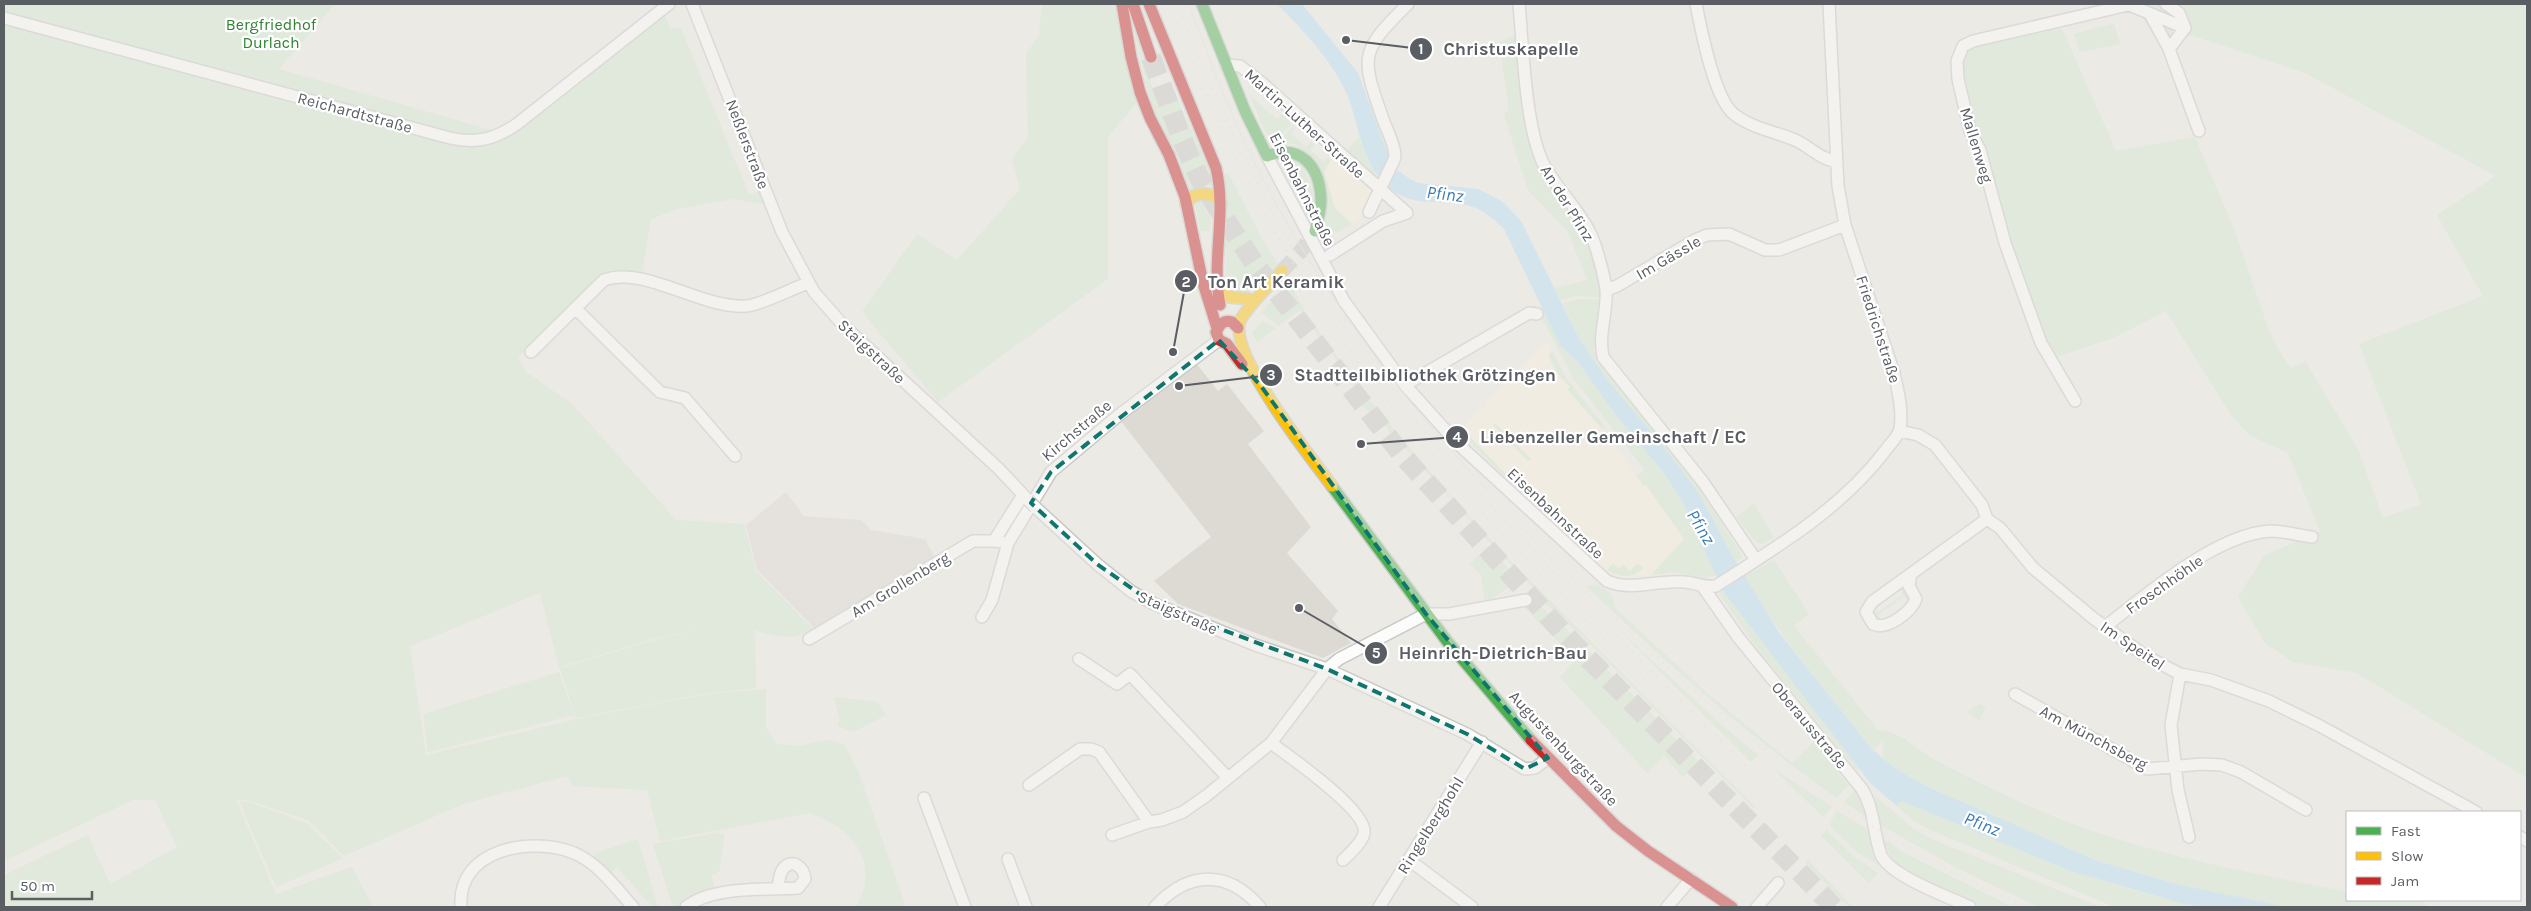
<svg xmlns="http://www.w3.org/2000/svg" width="2531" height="911" viewBox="0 0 2531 911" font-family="Karla,sans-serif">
<rect width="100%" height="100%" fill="#ebeae5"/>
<path fill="#f6f0dd" d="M1333 158 1373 193 1367 210 1352 225 1333 208 1323 170Z
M1548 341 1559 367 1571 386 1643 485 1646 484 1684 539 1651 575 1622 578 1606 571 1459 431 1486 405 1485 402Z"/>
<path fill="#dddad4" d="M1196 363 1218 391 1227 384 1264 431 1248 444 1311 527 1287 553 1338 611 1332 619 1351 643 1323 658 1178 604 1154 581 1211 537 1120 420Z
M786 492 804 516 861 520 871 530 925 539 935 558 814 628 757 570 746 525Z"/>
<path fill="#d2e8cf" d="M4 4H335L279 69 491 130 503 126 574 71 665 16 670 28H681L749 195 759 192 764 204 732 199 678 209 651 219 642 272 612 270 518 357 525 371 572 404 676 520 744 524 756 571 813 629C793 641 775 637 755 630L756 688 707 693 576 718 560 668 661 638 701 630 660 637 559 667 540 593 410 646 426 755 577 719 707 694 766 689V727L776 744 798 746 828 740 844 744 858 771 906 907H874L875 902 873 907H856C879 867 859 835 820 817L828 815 819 817 810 813 660 841 647 790 573 786 567 776 463 804 344 856 308 820 248 800H236L276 894 352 867 373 907H4V875L88 835 110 884 177 847 155 800H133L4 861Z
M1042 4H1117L1139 100 1108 137V279L938 402 862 312 917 234 957 260 1020 189 1012 159 1028 137 1026 54 1039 35Z
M2134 4H2527V778L2357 673 2293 662 2265 643 2238 597 2264 556 2320 531 2288 453 2249 435 2231 415 2166 311 2115 337 2060 356 2055 360 2049 350 2016 259 1987 160 1975 129 1962 61 1968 47 2042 30 2062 29 2116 151 2195 137 2236 234 2268 328 2277 348 2291 368 2305 361 2358 449 2383 518 2421 504 2359 344 2483 296 2437 215 2496 176 2305 73 2190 35 2165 55Z
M1130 13 1143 60 1157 100 1175 94 1216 184 1188 190 1154 117Z
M2114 23 2120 44 2080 52 2074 34Z
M1517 34 1532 145 1587 240 1600 282 1601 297 1576 296 1561 300 1555 288 1587 280 1568 232 1528 190 1504 114 1509 110 1499 42Z
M1250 96 1277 119 1282 114 1292 124 1277 139 1270 138 1265 132Z
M1293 126 1295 129 1291 134 1306 147 1311 142 1314 145 1310 150 1324 162 1328 158 1331 160 1324 172 1335 208 1352 224 1336 233 1323 225 1304 149 1294 144 1278 143Z
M1359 137 1367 158 1377 177 1374 178 1346 152Z
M1287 156C1312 168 1317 197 1310 222L1282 167Z
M1228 173 1263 241 1279 265 1249 293 1226 290 1225 174Z
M1199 199 1212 202 1210 231H1201L1195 205Z
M1290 283 1307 315 1362 391 1451 497 1502 552 1755 807 1754 809 1594 648 1541 599 1528 582 1486 538 1378 418 1356 402 1353 399 1360 393 1300 310 1278 326 1261 312Z
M1579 299 1600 300 1594 351 1601 365 1694 481 1739 550 1742 558 1736 562 1698 492 1659 441 1608 381 1580 340 1563 303Z
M1545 314 1560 345 1578 362 1619 419 1665 474 1684 505 1716 575 1704 578 1676 572 1651 575 1684 539 1646 485 1644 486 1637 476 1645 470 1573 378 1541 316Z
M1263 321 1276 328 1257 342 1252 333Z
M1552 351 1566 378 1605 427 1602 429 1567 389 1570 387 1557 373 1548 355Z
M1495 423 1531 459 1528 461 1493 425Z
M1468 435 1523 492 1529 486V492L1522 494 1466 438Z
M1540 502H1544L1539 507 1569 534 1565 535 1538 509 1537 506Z
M1754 503 1774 538 1761 544 1756 542 1736 517Z
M1488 546 1509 569 1499 578 1508 587 1493 598 1485 600 1481 575 1470 564Z
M1774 560 1809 614 1794 626 1878 730C1906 733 1914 749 1937 761 1979 783 2021 804 2065 821 2156 856 2251 873 2347 892V900H2421L2428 907H2288L2180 885 2097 861 1999 820 1901 774 1883 759V741L1874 750 1871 748C1826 692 1781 638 1744 577Z
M1613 563 1619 569 1623 565 1630 571 1638 563 1643 568C1631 579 1621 578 1607 570Z
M1597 584 1611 594 1615 608 1707 693 1792 763 1814 742 1848 785 1837 798C1747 736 1665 661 1586 586Z
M1899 589H1905L1910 597 1909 602 1904 596 1878 615 1882 621 1873 618 1872 608 1877 613 1903 595Z
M1723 591 1855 762 1859 768 1857 770 1761 653 1719 594Z
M1521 604 1541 607 1568 630 1698 761 1683 777 1664 756 1647 773 1560 677 1576 660Z
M1614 625 1717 721 1758 755 1751 762Z
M559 672 574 715 428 752 423 714Z
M834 697 878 702 886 715 853 732 838 726V722L840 721Z
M1979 704 1986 708 1979 720 1967 712Z
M1775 770 1832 807 1824 816H1822Z
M1855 790 1867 817 1844 802Z
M1874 795 1915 830 1931 839 2100 907H2039L1961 870 1880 825Z
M239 801 250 802 306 823 343 858 276 887Z
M1901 801C2001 839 2098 888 2204 907H2119L2110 905 1926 828 1912 820 1897 806Z
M1837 811 1870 831 1873 856 1878 865 1858 853 1831 827V821Z
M1827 830 1854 857 1878 873 1869 883 1821 836Z
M717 833 724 835V840L719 872 712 875 715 891 681 907H673L653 844Z
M638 839 658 907H652L617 867 609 874 594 858 595 853Z
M1883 841 1889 842 1900 851 2013 907H1982L1930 885 1900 866 1892 858Z
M1808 860 1853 907H1849L1806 864Z"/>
<path fill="#b6def7" d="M1277 4H1302L1358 73 1387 151 1397 170 1410 179 1419 183 1478 189 1503 202 1521 221 1580 340 1608 381 1659 441 1698 492 1733 557 1780 634 1871 748C1889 765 1906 776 1928 787L2097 861 2180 885 2288 907H2204L2180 903 2071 871 1901 801 1897 806 1871 784 1723 591 1684 505 1665 474 1619 419 1578 362 1560 345 1504 229C1494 219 1484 210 1470 206 1441 197 1413 210 1387 186 1359 160 1360 122 1345 90 1329 57 1302 29 1277 4Z"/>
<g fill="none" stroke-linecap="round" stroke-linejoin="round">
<path stroke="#c7c7c4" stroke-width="15" stroke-dasharray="15 8" stroke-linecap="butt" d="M1282 271 1301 251 1315 231"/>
<path stroke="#c7c7c4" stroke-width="20" stroke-dasharray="20 10" stroke-linecap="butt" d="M1151 57 1181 137 1198 175 1219 210 1255 264 1402 455 1567 637 1834 907"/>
<g stroke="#c8c8c7" stroke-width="14">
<path id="street" d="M692 4 782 232 814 292 843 325 999 469 1028 500
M1519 4C1523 47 1525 122 1542 161 1557 192 1586 214 1596 248 1600 261 1604 275 1606 289 1608 311 1598 332 1603 357L1703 482 1756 560
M1696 4C1701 29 1714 100 1735 115 1752 128 1776 132 1795 140 1809 146 1821 160 1836 161
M2127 4 2185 28
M2166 4 2179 13 2185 28
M2150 14 2169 49 2199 131
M4 18 450 138C477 144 495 139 517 124L669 4
M2169 49 2185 28
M1226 65 1240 66 1262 83 1407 213 1383 221 1330 255
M1267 156 1344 301 1405 385 1457 443 1607 581C1633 592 1658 579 1685 582 1697 583 1704 588 1716 586 1777 547 1841 509 1885 451 1889 445 1898 437 1900 429 1903 411 1898 391 1894 373L1845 225 1838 186 1829 4
M1369 212 1394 160 1395 155C1394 143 1388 132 1384 122 1361 57 1358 53 1408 4
M1606 290 1617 286 1695 240 1707 235 1729 234 1765 250H1779L1845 225
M575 308 660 392 685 398 735 456
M531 352 604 280C645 265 700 309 747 306 761 305 793 288 808 283
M1405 385 1529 313 1537 314
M2075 401 2041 343 2005 243 1980 150 1970 131 1958 79 1957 61 1963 46 1973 41 2128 5
M1900 431 1918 435 1935 445 1982 505 1987 519 2000 528 2033 568 2093 618 2144 655 2180 674 2211 680 2269 701 2320 726 2476 812
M1035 507 1097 564 1132 592 1154 604 1255 645 1327 669 1467 734 1525 769 1535 768 1548 758
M1002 542 994 541 1023 495
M1911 574 1909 586 1916 599C1911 612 1887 631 1873 624L1866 612 1872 602 1987 519
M1703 587 1738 637 1862 789C1875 810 1873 833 1881 855 1890 876 1949 897 1970 907
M982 617 992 600 1008 543 1051 472 1119 415 1219 340
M2105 627C2145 595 2217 534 2270 531 2283 531 2298 535 2312 537
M809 639 973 541H994
M1079 659 1117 684 1130 674 1228 778
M2180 674 2171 725 2178 790 2189 837
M2015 694 2147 769 2202 764 2222 765 2241 772 2306 810
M1271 743C1290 757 1368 811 1364 833 1362 843 1350 853 1343 860
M1029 785 1080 749H1091L1099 752 1149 822
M924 798 965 907
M1112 835 1149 822 1162 820 1183 812 1206 796 1271 743 1327 669 1339 659 1426 614H1449L1526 600
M2520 837 2527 841
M1008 859 1026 907
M1409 860 1472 907
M461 907C457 849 530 836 574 853 598 863 616 888 633 907
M686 907C712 886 764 890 798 888L805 879C804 868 793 857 783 869 779 874 779 882 778 889
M1155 907C1188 871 1227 869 1260 907
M1379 907 1482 742
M1667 907 1691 879
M1757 907 1778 883"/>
</g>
<g stroke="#c6c7c5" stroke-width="14">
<path id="fast" d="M1202 4 1245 111 1267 156C1301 143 1320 167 1321 200 1321 211 1318 221 1315 231
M1332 486 1447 641 1531 740"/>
</g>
<g stroke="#c6c7c5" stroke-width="14">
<path id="slow" d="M1186 205 1191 197C1203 192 1213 192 1221 203
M1282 271C1272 282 1245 309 1240 321 1228 354 1311 457 1332 486
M1217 283 1229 297 1249 299"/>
</g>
<g stroke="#c6c7c5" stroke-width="14">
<path id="jam" d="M1122 4 1131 57 1140 92 1150 118 1169 155 1185 197 1203 283 1217 328
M1133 4 1151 57
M1149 4 1216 168C1227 214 1211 260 1220 305
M1238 328 1232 322C1223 319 1220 325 1216 332L1219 340 1227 344 1242 364
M1531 740 1616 826 1648 851 1732 907"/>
</g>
<use href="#street" stroke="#fcfcfb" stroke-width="11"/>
<use href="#fast" stroke="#4caf50" stroke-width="11"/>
<use href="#slow" stroke="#ffc107" stroke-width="11"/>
<use href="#jam" stroke="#c62828" stroke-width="11"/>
<path stroke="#e2e2e2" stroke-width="1" d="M1189 4C1206 50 1223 96 1244 141 1308 276 1396 394 1498 502"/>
<path stroke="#e2e2e2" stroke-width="3" stroke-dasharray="1 6" stroke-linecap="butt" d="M1169 4C1219 139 1289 270 1375 386 1442 474 1519 553 1597 631 1688 724 1780 815 1871 907
M1178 4C1224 125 1283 243 1359 348 1432 449 1520 538 1607 626 1699 720 1793 813 1885 907
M1507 512C1559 568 1614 619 1671 669 1781 767 1889 851 2027 907"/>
<g stroke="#c8c8c7" stroke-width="14" stroke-linecap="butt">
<path id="street-bridge" d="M1028 500 1035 507"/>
</g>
<use href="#street-bridge" stroke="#fcfcfb" stroke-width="11"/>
</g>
<path d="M0 0H2531V911H0ZM1219 340 1261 386 1426 614 1548 758 1525 769 1467 734 1327 669 1154 604 1097 564 1031 503 1051 472Z" fill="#ebeae5" fill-opacity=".55" fill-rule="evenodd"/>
<path fill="none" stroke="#0f766e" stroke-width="4" stroke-dasharray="10 6" stroke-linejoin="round" d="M1219 340 1261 386 1426 614 1548 758 1525 769 1467 734 1327 669 1154 604 1097 564 1031 503 1051 472Z"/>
<g text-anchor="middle" stroke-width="4.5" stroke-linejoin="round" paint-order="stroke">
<g font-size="16" fill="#318332" stroke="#fff">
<text x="271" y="30">Bergfriedhof<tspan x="271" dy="18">Durlach</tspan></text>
</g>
<g font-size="16" fill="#5a5e63" stroke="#fff">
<text transform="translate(355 112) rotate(15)" y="6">Reichardtstraße</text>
<text transform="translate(1305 123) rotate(42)" y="6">Martin-Luther-Straße</text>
<text transform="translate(748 144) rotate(69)" y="6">Neßlerstraße</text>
<text transform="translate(1977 145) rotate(73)" y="6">Mallenweg</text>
<text transform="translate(1303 189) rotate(63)" y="6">Eisenbahnstraße</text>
<text transform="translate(1568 203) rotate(58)" y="6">An der Pfinz</text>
<text transform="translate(1668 257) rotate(-30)" y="6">Im Gässle</text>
<text transform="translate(1879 329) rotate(72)" y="6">Friedrichstraße</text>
<text transform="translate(872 351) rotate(43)" y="6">Staigstraße</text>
<text transform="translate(1076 430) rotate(-40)" y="6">Kirchstraße</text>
<text transform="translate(1556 513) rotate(43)" y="6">Eisenbahnstraße</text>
<text transform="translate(900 584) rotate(-31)" y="6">Am Grollenberg</text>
<text transform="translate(2164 584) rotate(-35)" y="6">Froschhöhle</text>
<text transform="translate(1178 612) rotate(24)" y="6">Staigstraße</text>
<text transform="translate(2133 645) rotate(34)" y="6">Im Speitel</text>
<text transform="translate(1810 725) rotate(50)" y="6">Oberausstraße</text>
<text transform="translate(2094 737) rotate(28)" y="6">Am Münchsberg</text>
<text transform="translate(1564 748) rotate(47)" y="6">Augustenburgstraße</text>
<text transform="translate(1430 825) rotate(-58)" y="6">Ringelberghohl</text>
</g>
<g font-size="18" font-style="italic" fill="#3a7ab4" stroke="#fff">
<text transform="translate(1445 194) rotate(7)" y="6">Pfinz</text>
<text transform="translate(1701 527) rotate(59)" y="6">Pfinz</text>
<text transform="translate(1982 824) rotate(22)" y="6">Pfinz</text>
</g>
</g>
<path fill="none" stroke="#5a5e63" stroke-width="2" d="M1346 40L1421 49M1173 352L1186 281M1179 386L1271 375M1361 444L1457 437M1299 608L1376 653"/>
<g fill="#5a5e63" stroke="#fff" stroke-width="2">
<circle cx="1346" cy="40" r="5"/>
<circle cx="1173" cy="352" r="5"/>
<circle cx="1179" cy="386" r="5"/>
<circle cx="1361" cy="444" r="5"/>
<circle cx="1299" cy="608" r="5"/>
<circle cx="1421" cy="49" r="12"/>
<circle cx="1186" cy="281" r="12"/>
<circle cx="1271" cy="375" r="12"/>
<circle cx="1457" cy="437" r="12"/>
<circle cx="1376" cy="653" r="12"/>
</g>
<g font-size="15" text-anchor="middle" font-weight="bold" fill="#fff">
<text x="1421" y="54">1</text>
<text x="1186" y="287">2</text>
<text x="1271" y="380">3</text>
<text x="1457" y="442">4</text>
<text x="1376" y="658">5</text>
</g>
<g font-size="18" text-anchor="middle" font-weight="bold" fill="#5a5e63" stroke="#fff" stroke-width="4.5" stroke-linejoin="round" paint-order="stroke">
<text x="1511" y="55">Christuskapelle</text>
<text x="1276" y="288">Ton Art Keramik</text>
<text x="1425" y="381">Stadtteilbibliothek Grötzingen</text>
<text x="1613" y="443">Liebenzeller Gemeinschaft / EC</text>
<text x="1493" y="659">Heinrich-Dietrich-Bau</text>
</g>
<rect width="2531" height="911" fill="none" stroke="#5a5e63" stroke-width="10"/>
<rect x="2346" y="811" width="175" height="90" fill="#ffffff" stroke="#bdbfc1"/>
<rect x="2356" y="827" width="25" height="8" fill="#4caf50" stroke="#bdbfc1"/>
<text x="2391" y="836" font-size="15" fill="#5a5e63">Fast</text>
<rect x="2356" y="852" width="25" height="8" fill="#ffc107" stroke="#bdbfc1"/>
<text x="2391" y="861" font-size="15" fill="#5a5e63">Slow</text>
<rect x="2356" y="877" width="25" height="8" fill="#c62828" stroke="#bdbfc1"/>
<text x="2391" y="886" font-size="15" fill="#5a5e63">Jam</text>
<path d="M12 891v8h80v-8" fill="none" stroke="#5a5e63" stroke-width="2.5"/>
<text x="20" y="891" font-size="15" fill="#5a5e63" stroke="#ffffff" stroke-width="4" paint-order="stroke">50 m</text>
</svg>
